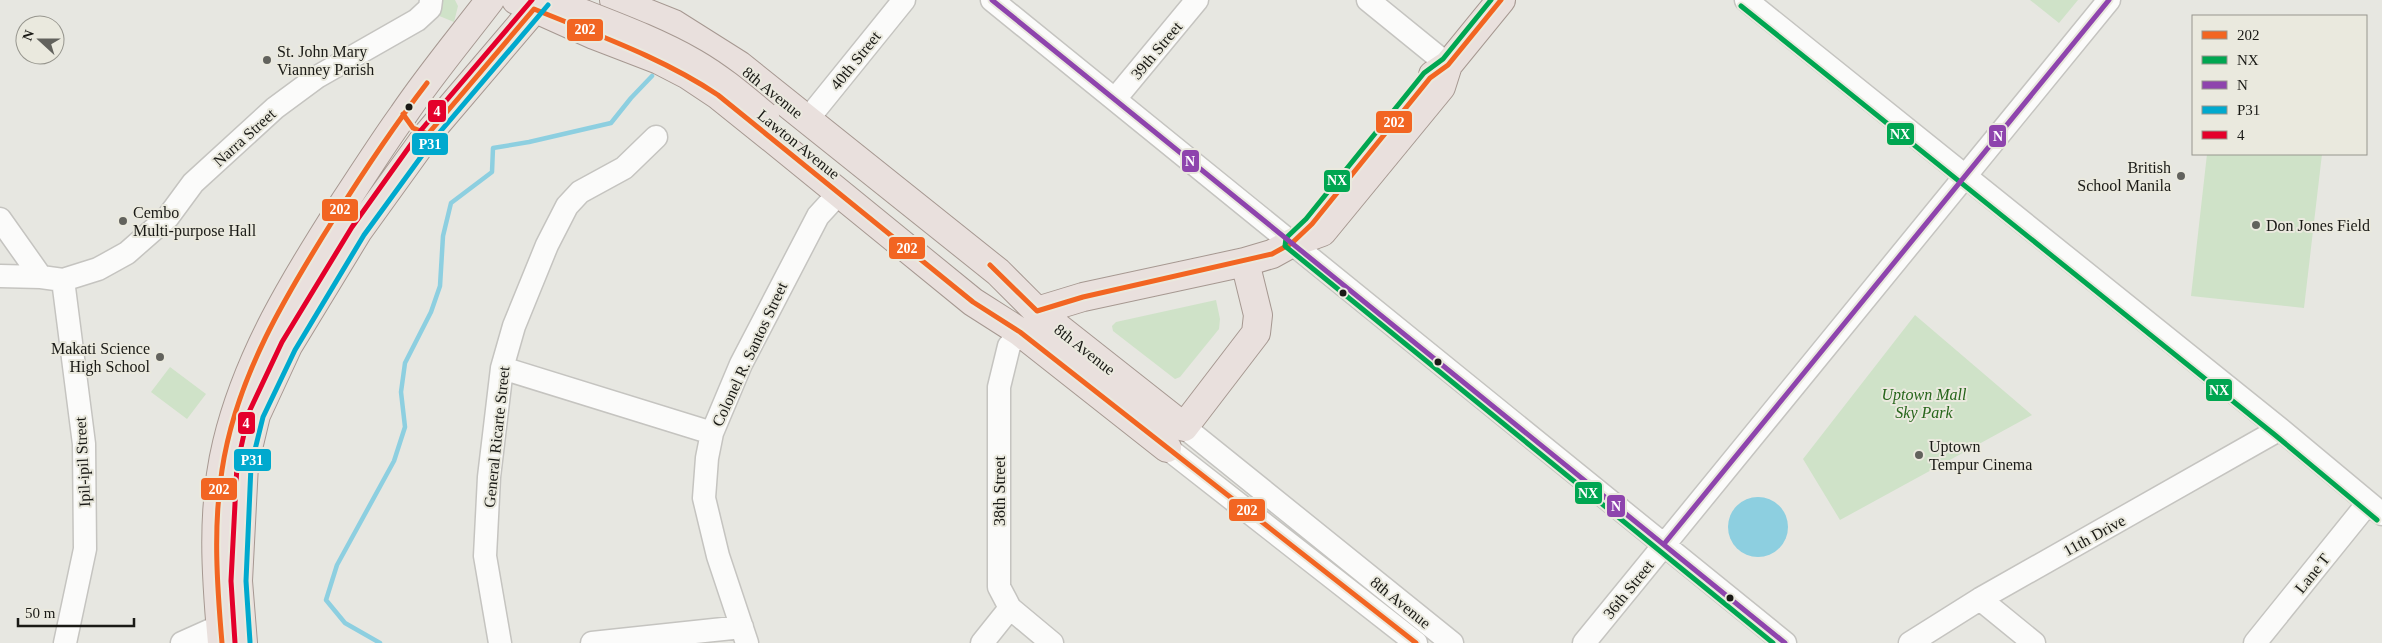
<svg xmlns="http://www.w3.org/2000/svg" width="2382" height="643" viewBox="0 0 2382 643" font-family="'Times New Roman',serif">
<rect width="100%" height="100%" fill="#e7e7e1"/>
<path fill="#cfe2c8" d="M434 0H455L458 6 454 22 432 13Z
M2030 0H2078L2059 23Z
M2207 154H2322L2304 308 2191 296Z
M1216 300 1220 319 1219 329 1180 377 1175 379 1113 331 1112 326 1116 322Z
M1915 315 2032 415 1840 520 1803 459Z
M170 367 206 394 187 419 151 392Z"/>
<path fill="#8dcfe0" d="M1728 527a30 30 0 1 1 60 0a30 30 0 1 1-60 0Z"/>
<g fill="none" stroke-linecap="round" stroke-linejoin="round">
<path stroke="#8dcfe0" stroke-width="4.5" d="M380 643 345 623 326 600 337 565 394 461 405 427 401 392 405 363 431 312 440 286 443 236 451 203 492 172 493 148 529 142 611 123 631 98 652 76"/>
<g stroke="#c5c4c0" stroke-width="25">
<path id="minor" d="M992 0 1785 643
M1368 0 1448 65
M1746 0 2280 429 2382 514
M1115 99 1197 0
M807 120 904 0
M0 219 41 277
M0 276 41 277 63 280 98 269 127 253 168 217 193 183 275 108 317 77 417 20 430 8 431 0
M63 280 84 444 85 549 65 643
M1020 332 1009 346 999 387V587L1010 608 1052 643
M502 368 712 433
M1184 427 1452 643
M1167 448 1416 643
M1980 599 2034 643
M182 643 220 626
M500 643 485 556 489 477 502 368 514 326 547 245 567 206 580 192 624 168 656 137
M592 643 742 627
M747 643 718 556 704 498 707 458 712 433 741 364 818 216 839 193
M982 643 1010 608
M1584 643 2109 0
M1910 643 1980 599 2280 429
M2255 643 2368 503"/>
</g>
<g stroke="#a69891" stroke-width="30">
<path id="major" d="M516 0 594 35 659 60 688 75 718 95 784 148 973 302 1020 332 1167 448
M614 0 674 24 739 65 998 272 1037 311 1184 427 1256 333 1258 315 1245 262
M1433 75 1448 65 1501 0
M1037 311 1083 297 1245 262 1272 254 1292 243 1322 232 1441 87 1448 65
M222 643C216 577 211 509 227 443 248 356 294 281 342 206 362 176 382 144 403 115 430 75 461 38 490 0
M243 643 238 581 244 465 256 415 288 346 358 231 428 134 542 0"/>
</g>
<use href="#minor" stroke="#fbfbfa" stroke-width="22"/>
<use href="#major" stroke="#e9e0dd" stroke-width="28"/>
<g stroke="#a69891" stroke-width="30" stroke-linecap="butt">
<path id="major-bridge" d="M549 0C597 20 649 37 694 63 720 78 742 97 765 116"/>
</g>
<use href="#major-bridge" stroke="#e9e0dd" stroke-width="28"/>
<g stroke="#eae9de" stroke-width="9">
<path id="bus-1" d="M403 114 413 128 428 134 534 9C597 35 661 57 718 95L973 302 1020 332 1416 643
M990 265 1037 311 1083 297 1272 254 1292 243 1312 224 1430 78 1448 65 1501 0
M222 643C217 585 213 527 222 470 236 377 286 295 335 217 364 171 394 126 427 83"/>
</g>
<g stroke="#eae9de" stroke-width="9">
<path id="bus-2" d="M1491 0 1443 59 1424 73 1306 219 1286 238 1285 246 1773 643
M1741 6 2275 435 2377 520"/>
</g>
<g stroke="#eae9de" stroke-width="9">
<path id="bus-3" d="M992 0 1785 643
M1664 544 2109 0"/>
</g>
<g stroke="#eae9de" stroke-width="9">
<path id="bus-4" d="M250 642 246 581 251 466 263 417 295 350 364 235 434 139 548 5"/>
</g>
<g stroke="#eae9de" stroke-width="9">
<path id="bus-5" d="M235 643 231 581 237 465 249 412 282 342 352 227 422 129 532 0"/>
</g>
<use href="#bus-1" stroke="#f26522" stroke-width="5"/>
<use href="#bus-2" stroke="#00a651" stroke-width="5"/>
<use href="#bus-3" stroke="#8e44ad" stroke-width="5"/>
<use href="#bus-4" stroke="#00a9ce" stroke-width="5"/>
<use href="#bus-5" stroke="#e4002b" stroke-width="5"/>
</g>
<g fill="#62625d" stroke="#eae9de" stroke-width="2">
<circle cx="267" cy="60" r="5"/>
<circle cx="2181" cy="176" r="5"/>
<circle cx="123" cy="221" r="5"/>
<circle cx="2256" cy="225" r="5"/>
<circle cx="160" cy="357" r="5"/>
<circle cx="1919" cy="455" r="5"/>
</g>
<g fill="#1a1a16" stroke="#eae9de" stroke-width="2">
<circle cx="409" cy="107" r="4.5"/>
<circle cx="1343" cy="293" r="4.5"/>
<circle cx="1438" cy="362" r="4.5"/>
<circle cx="1730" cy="598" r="4.5"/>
</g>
<g text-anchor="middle" stroke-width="4" stroke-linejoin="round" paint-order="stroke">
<g font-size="16" fill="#1a1a16" stroke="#eae9de">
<text transform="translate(1156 50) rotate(-50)" y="6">39th Street</text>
<text transform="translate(855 60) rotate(-51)" y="6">40th Street</text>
<text transform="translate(773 92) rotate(39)" y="6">8th Avenue</text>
<text transform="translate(244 137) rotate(-42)" y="6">Narra Street</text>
<text transform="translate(799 144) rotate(39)" y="6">Lawton Avenue</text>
<text transform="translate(1085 349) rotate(38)" y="6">8th Avenue</text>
<text transform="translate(749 354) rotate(-65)" y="6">Colonel R. Santos Street</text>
<text transform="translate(496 437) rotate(-84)" y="6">General Ricarte Street</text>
<text transform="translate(82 462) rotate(-93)" y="6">Ipil-ipil Street</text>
<text transform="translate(999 491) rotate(-90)" y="6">38th Street</text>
<text transform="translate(2094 535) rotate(-29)" y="6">11th Drive</text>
<text transform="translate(2312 573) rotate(-51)" y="6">Lane T</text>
<text transform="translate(1628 589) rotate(-51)" y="6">36th Street</text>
<text transform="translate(1401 602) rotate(39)" y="6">8th Avenue</text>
</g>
<g font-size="16" fill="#1a1a16" stroke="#eae9de" text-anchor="start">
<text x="277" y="57">St. John Mary<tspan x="277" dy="18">Vianney Parish</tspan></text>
<text x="2171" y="173" text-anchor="end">British<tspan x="2171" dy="18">School Manila</tspan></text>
<text x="133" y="218">Cembo<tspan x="133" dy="18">Multi-purpose Hall</tspan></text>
<text x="2266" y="231">Don Jones Field</text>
<text x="150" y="354" text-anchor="end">Makati Science<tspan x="150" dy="18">High School</tspan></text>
<text x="1929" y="452">Uptown<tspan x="1929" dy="18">Tempur Cinema</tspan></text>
</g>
<g font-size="16" font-style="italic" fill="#26651a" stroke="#eae9de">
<text x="1924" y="400">Uptown Mall<tspan x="1924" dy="18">Sky Park</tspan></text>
</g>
</g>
<g stroke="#eae9de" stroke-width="2">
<rect x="566" y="18" width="38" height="24" rx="5" fill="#f26522"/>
<rect x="427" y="99" width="20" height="24" rx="5" fill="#e4002b"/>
<rect x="1375" y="110" width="38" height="24" rx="5" fill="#f26522"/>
<rect x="1886" y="122" width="29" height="24" rx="5" fill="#00a651"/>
<rect x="1988" y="124" width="19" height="24" rx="5" fill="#8e44ad"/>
<rect x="411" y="132" width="38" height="24" rx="5" fill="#00a9ce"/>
<rect x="1181" y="149" width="19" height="24" rx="5" fill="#8e44ad"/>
<rect x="1323" y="169" width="28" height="24" rx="5" fill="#00a651"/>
<rect x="321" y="198" width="38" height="24" rx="5" fill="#f26522"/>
<rect x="888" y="236" width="38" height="24" rx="5" fill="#f26522"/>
<rect x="2205" y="378" width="28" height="24" rx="5" fill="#00a651"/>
<rect x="237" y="411" width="19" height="24" rx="5" fill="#e4002b"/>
<rect x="233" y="448" width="39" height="24" rx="5" fill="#00a9ce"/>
<rect x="200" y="477" width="38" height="24" rx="5" fill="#f26522"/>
<rect x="1574" y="481" width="29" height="24" rx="5" fill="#00a651"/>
<rect x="1606" y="494" width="20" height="24" rx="5" fill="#8e44ad"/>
<rect x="1228" y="498" width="38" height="24" rx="5" fill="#f26522"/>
</g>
<g font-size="14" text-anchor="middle" font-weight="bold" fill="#fff">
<text x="585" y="34">202</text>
<text x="437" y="116">4</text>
<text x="1394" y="127">202</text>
<text x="1900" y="139">NX</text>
<text x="1998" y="141">N</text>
<text x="430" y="149">P31</text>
<text x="1190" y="166">N</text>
<text x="1337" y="185">NX</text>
<text x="340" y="214">202</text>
<text x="907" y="253">202</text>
<text x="2219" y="395">NX</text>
<text x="246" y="428">4</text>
<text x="252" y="465">P31</text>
<text x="219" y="494">202</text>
<text x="1588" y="498">NX</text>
<text x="1616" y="511">N</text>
<text x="1247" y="515">202</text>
</g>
<rect x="2192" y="15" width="175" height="140" fill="#eae9de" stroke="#97968e"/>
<rect x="2202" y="31" width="25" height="8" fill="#f26522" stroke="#97968e"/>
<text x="2237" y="40" font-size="15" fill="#1a1a16">202</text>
<rect x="2202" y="56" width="25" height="8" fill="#00a651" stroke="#97968e"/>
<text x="2237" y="65" font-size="15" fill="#1a1a16">NX</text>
<rect x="2202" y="81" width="25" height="8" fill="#8e44ad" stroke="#97968e"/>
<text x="2237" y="90" font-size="15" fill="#1a1a16">N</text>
<rect x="2202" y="106" width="25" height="8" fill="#00a9ce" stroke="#97968e"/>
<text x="2237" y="115" font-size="15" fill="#1a1a16">P31</text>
<rect x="2202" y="131" width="25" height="8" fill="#e4002b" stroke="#97968e"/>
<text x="2237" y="140" font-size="15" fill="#1a1a16">4</text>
<g transform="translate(40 40) rotate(291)"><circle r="24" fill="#eae9de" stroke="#97968e"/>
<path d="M0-4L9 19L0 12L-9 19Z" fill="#62625d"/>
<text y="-8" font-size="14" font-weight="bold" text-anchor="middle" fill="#1a1a16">N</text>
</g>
<path d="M18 618v8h116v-8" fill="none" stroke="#1a1a16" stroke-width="2.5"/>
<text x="25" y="618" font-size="15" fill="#1a1a16" stroke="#eae9de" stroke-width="4" paint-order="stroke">50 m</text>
</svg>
